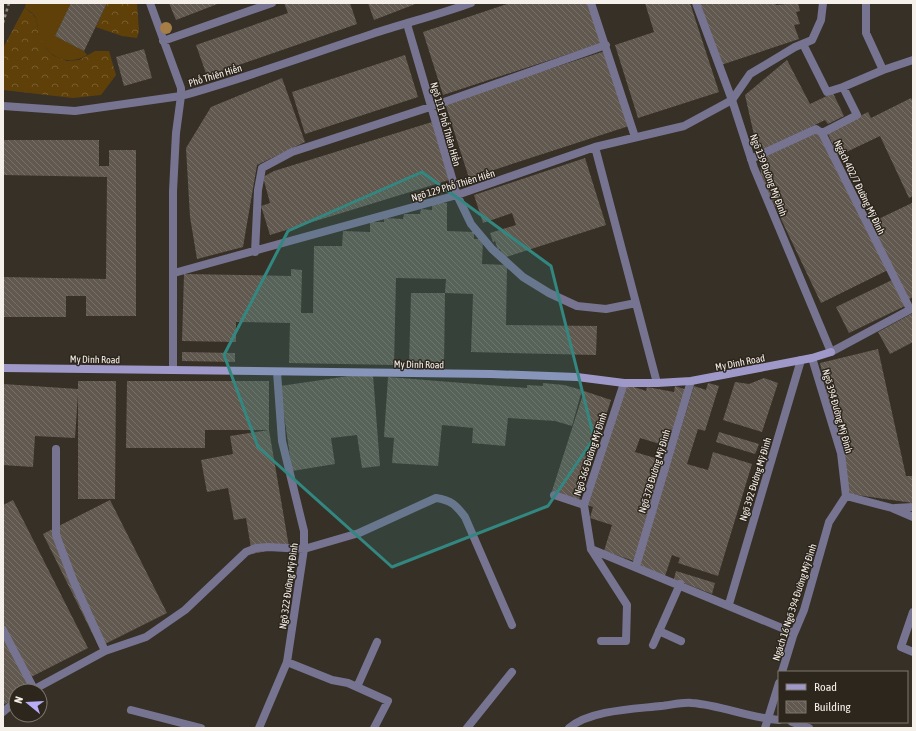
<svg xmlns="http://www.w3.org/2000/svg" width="916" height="731" viewBox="0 0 916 731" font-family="'Asap Condensed',sans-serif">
<defs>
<pattern id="forest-crowns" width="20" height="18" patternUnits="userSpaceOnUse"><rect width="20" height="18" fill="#604009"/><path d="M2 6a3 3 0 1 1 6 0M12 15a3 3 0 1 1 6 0" fill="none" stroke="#775c2d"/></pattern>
<pattern id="building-back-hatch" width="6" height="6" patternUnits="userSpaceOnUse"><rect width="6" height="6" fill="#61594f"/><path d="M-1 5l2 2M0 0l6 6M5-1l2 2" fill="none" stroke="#787168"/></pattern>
</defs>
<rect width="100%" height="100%" fill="#373027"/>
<path fill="#604009" d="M26 3H71L55 36 84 51 87 55C68 67 47 57 39 37 37 31 38 24 36 18 34 14 28 10 25 7Z"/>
<path fill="url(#forest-crowns)" d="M107 3H137L139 31 137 38 122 36 96 27Z
M25 7 36 18 39 36 46 49 54 56 67 61 79 60 95 51H109L116 75 101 95 73 98 3 90V48Z"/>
<path fill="url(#building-back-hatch)" d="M71 3H107L84 51 55 36Z
M169 3H220L176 20Z
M284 3H350L357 24 207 76 196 45 288 13Z
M368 3H418L374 20Z
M510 3H589L602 43 443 95 423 32Z
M645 3H690L719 92 638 118 615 45 654 32Z
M700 3H775L776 5 798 3 800 11 796 12 800 24 794 25 799 39 721 65Z
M144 49 152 78 124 86 116 57Z
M605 51 629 126 469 178 445 103Z
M405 55 418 97 305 134 292 92Z
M787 60 810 104 833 93 844 116 828 124 825 120 758 153 745 95Z
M282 78 305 142 257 165 243 247 197 259 190 217 186 148 211 107Z
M911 98 913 102V196L909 198 880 136 838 156 827 132 868 112 871 118Z
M432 122 449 180 270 235 261 206 270 203 263 177 274 171Z
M818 131 888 270 821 303 761 177 760 158Z
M4 140H99V166H109V150H136V316H86V296H66V317H3V277L106 279 107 177 3 175Z
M585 158 606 225 503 258 500 249 498 250 495 241 493 242 490 233 516 225 512 213 483 223 474 195Z
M432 203H447V231L474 232V239H483L482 264 507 265 506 325 597 326 596 355 471 352 473 294 445 293 444 366H409L411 293H445L446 279 396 278 394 365 289 363 290 323 236 322V342L182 341 184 274 291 276V269L302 270 301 313H313L314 246H342L343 231 370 232V222H384V218L403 219 404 214H420L421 209 432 210Z
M912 203 913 297 907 300 870 223Z
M892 280 905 306 849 333 836 307Z
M913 313V342L890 354 878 332Z
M878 349 906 476H913V503L850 494 820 363Z
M182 352 235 353V362L182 361Z
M373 375 380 466 362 468 357 435 331 438 335 464 292 471 280 386 349 376Z
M388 377 527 388V385L543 386V383L564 385 582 390 572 426 555 421 508 418 505 446 472 443 473 428 442 425 438 466 392 463 394 438 384 437Z
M764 378 778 383 762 432 723 420 735 382 749 384Z
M78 381H116L115 499H78V394L75 438 35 436 33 467 3 465V384L78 389Z
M127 381H269V430L289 547 252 554 246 518 234 520 228 488 207 492 201 460 233 454 230 436 269 430H205V448H126Z
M708 383 719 386 705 431 698 429 687 464 708 470 713 452 752 464 718 576 678 563 680 558 672 555 665 576 639 566 694 386 706 390Z
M625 384 646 391 647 387 674 392 675 386 687 390 670 447 640 438 635 452 665 461 634 561 604 551 612 525 590 518 593 507 587 505Z
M584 391 611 400 579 500 552 491Z
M719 432 759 444 755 454 716 442Z
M13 500 88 648 29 678 3 625V505Z
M110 500 167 613 99 647 43 534Z
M676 571 715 583 712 594 674 579Z
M3 636 31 691H16V698L3 705Z"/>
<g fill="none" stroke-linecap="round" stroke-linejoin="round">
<path stroke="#908a82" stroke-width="2.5" stroke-dasharray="3 3" stroke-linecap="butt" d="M3 23 9 3"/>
<path stroke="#777492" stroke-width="8" d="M591 3 635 137
M866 3V33L883 70
M407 24 457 195 471 224 492 249 523 277 549 293 577 306 606 309 636 303
M163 41 272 3
M803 44 827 92 843 87
M3 106 75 111 181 96V88L150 3
M595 147 657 383
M751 159 816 129 822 133
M255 252 258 190 262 168 292 152 430 107 606 45
M174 273 457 195 595 147 684 126 732 100 750 74 795 47 812 40 821 20 823 3
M910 309 822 133 857 115 843 87 883 70 913 60
M812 358 841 453 846 496
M277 372 282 441 304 531V549L287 662 332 680 348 683 388 701 374 728
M56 449V535L73 580 105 651
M554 495 584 505
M846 496 892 508 913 517
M895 508 913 507
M591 549 794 633
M636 566 691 381
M729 604 801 360
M913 612 901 647 913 652
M3 630 34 689
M659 631 681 641
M601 641H626L627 605 591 549 584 505 624 383
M653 645 680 584
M782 672 793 636 804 610 829 522 846 496
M357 687 377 642
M31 691 105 651 146 637 185 610 246 552 256 548 268 547 304 549 359 533 436 498C451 500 456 505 465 517L512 625
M131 710 201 728
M3 712 16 701
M792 722 809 728
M467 728 512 672
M569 728C590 710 635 709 661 706 671 705 682 702 692 703 721 705 749 718 779 720
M765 728 779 683"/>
<path stroke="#777492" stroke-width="8" d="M696 3 732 100 754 168 831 352 913 308
M173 370V191L176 133 181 96C246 78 308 55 372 34 405 23 438 15 471 3
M259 728 287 662"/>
<path stroke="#9e99c9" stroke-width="8" d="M3 368 491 374 577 377 624 383H657L691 381 812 358 831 352"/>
</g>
<circle fill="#a47e46" cx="166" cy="28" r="6"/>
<path fill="#328881" fill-opacity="0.2" stroke="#328881" stroke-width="3" stroke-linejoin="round" d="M422 172 551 266 594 438 548 506 392 567 258 447 224 355 288 231Z"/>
<g text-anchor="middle" stroke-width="3" stroke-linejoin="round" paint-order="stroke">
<g font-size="10" fill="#f5f0ea" stroke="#2d261d">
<text transform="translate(215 75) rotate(-17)" y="4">Phố Thiên Hiền</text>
<text transform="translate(446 124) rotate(74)" y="4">Ngõ 111 Phố Thiên Hiền</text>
<text transform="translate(769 175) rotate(69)" y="4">Ngõ 139 Đường Mỹ Đình</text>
<text transform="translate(453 185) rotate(-17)" y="4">Ngõ 129 Phố Thiên Hiền</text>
<text transform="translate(860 187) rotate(64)" y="4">Ngách 402/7 Đường Mỹ Đình</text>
<text transform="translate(95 359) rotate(1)" y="4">My Dinh Road</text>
<text transform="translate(740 362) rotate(-11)" y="4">My Dinh Road</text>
<text transform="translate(419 364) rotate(1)" y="4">My Dinh Road</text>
<text transform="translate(838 411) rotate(74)" y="4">Ngõ 394 Đường Mỹ Đình</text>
<text transform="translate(590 454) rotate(-72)" y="4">Ngõ 366 Đường Mỹ Đình</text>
<text transform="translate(654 471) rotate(-73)" y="4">Ngõ 378 Đường Mỹ Đình</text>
<text transform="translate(755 479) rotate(-73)" y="4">Ngõ 392 Đường Mỹ Đình</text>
<text transform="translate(288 586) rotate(-82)" y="4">Ngõ 322 Đường Mỹ Đình</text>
<text transform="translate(794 602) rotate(-72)" y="4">Ngách 16 Ngõ 394 Đường Mỹ Đình</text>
</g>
</g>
<rect width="916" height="731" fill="none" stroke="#f5f0ea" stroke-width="8"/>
<rect x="778" y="671" width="130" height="52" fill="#2d261d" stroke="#7d776f"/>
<rect x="786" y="684" width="20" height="6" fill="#9e99c9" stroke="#7d776f"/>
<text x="814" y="691" font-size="12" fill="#f5f0ea">Road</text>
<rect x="786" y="701" width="20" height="12" fill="url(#building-back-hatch)" stroke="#7d776f"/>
<text x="814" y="711" font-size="12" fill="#f5f0ea">Building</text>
<g transform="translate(28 703) rotate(288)"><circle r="19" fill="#2d261d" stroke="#7d776f"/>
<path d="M0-3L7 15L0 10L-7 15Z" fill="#b6acf8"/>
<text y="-6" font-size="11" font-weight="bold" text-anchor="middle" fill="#f5f0ea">N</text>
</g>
</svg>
